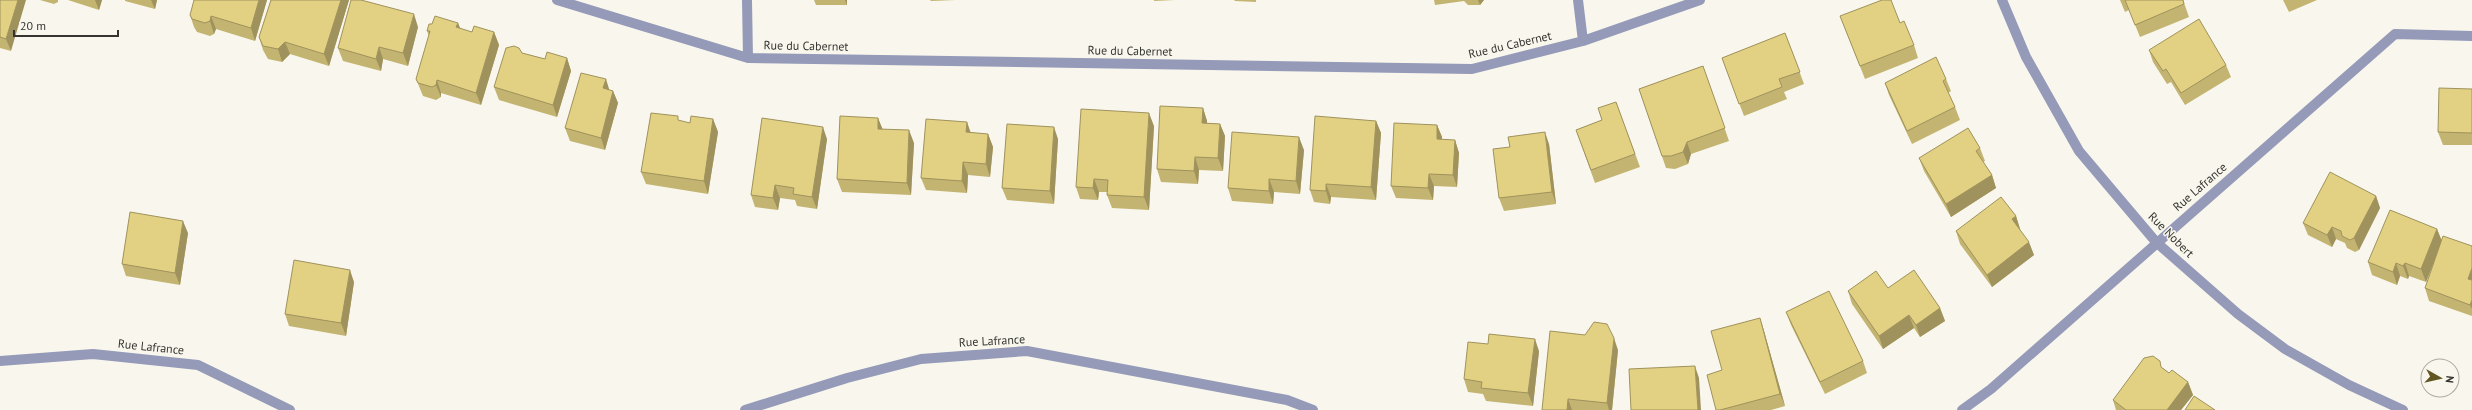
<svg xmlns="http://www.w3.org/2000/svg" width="2472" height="410" viewBox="0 0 2472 410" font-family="'PT Sans',sans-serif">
<rect width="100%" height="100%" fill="#f9f7ed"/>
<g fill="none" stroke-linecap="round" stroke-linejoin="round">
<path stroke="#949ab8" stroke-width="10" d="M557 0 748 58 1472 69 1583 41 1700 0
M747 0 748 58
M1578 0 1583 41
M2002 0 2026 57 2079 151 2156 242 2238 314 2285 349 2349 385 2403 410
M0 361 93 354 198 365 290 410
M745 410 847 378 921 359 1027 351 1287 400 1313 410
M1962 410 1991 389 2395 34 2472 36"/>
</g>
<path fill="#c3b471" d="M0 0 11 51 0 48Z
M40 0H58V2L54 4Z
M68 0H102L99 10Z
M125 0H157L155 9 125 1Z
M267 0 255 41 216 29 214 34 210 36 197 32 194 27 190 15Z
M271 0H349L329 66 290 54 282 62 268 59 263 50 259 37Z
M814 0H847V5H816Z
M930 0H956L931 1Z
M1154 0H1175L1154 1Z
M1234 0H1256V2L1235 1Z
M1434 0H1484L1480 5H1468L1464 1 1435 5Z
M2120 0H2183L2189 17 2140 37 2129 10 2125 12Z
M2283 0H2317L2289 12Z
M1840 16 1900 23 1914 45 1918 58 1865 79Z
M458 23 460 29 472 32H494L499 45 481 105 441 93V97L436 100 423 96 416 79 429 36 427 31 432 24Z
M418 27 408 66 383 59 381 71 343 61 338 48Z
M1785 33 1804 84 1784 92 1787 99 1744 116 1722 58Z
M2149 50 2226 65 2231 77 2185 105 2171 82 2167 84 2153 62Z
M522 53 545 59 567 58 571 71 557 117 499 100 494 87Z
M1703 66 1729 141 1691 154 1688 164 1675 169 1666 168 1639 89Z
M1946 79 1951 91 1948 93 1955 107 1960 120 1912 144 1889 95 1885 83Z
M2472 89V145H2443L2438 132Z
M610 90 613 91 618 103 605 150 570 141 565 128Z
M1616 102 1640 167 1595 183 1576 130 1602 120Z
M1203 108 1207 121V123L1220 124 1225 136 1223 171 1199 170 1198 184 1161 182 1157 169Z
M878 118 882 129 914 143 911 195 842 192 837 179Z
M713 119 718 132 708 194 646 184 641 172 680 121 690 123Z
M1376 121 1381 133 1376 200 1331 197 1330 204 1314 202 1310 190Z
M967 122 971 133 988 134 993 147 990 177 968 175 967 193 926 190 921 178Z
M1437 125 1442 137V140H1455L1459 153 1457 187 1434 186 1433 200 1396 198 1391 186Z
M1154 126 1149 210 1112 208 1107 195V192H1099L1098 200 1080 199 1076 187Z
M827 139 817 209 797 206 795 200 780 198 778 210 755 207 751 195Z
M1058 139 1054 204 1007 200 1002 188Z
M1549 144 1556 204 1504 211 1499 198Z
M1980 148 1985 161 1983 162 1992 175 1996 188 1951 217 1924 171 1919 158Z
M1304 150 1300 194 1274 192 1273 204 1232 201 1228 188Z
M2376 196 2380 208 2359 250 2355 252 2347 248 2345 243 2336 239 2332 247 2308 235 2303 223Z
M2016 216 2020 229 2034 255 1992 287 1960 244 1956 231Z
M2437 229 2442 241 2472 246V316L2429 301 2425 288 2437 253 2426 282 2409 276 2408 279 2400 276 2397 285 2372 275 2368 262Z
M188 233 180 285 126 276 122 264Z
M354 282 346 336 289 326 285 314Z
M1888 288 1940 308 1945 321 1920 337 1914 328 1883 349 1852 304 1848 291Z
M1786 312 1863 361 1867 373 1825 394 1791 325Z
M1760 318 1764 331 1785 406 1771 410H1716L1722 370Z
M1618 350 1612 410H1542Z
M1539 351 1533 406 1486 401 1483 394 1468 392 1464 379Z
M2163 368 2169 373 2188 382 2193 395 2181 410H2116L2113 400Z"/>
<path fill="#9f925c" d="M18 0H26L11 51 6 39Z
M95 0H102L99 10Z
M151 0H157L155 9Z
M259 0H267L255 41 251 28Z
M341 0H349L329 66 324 54Z
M845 0H847V5Z
M1478 0H1484L1480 5Z
M414 14 418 27 408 66 403 53Z
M211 16 216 29 214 34 210 21Z
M458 23 463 35 456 27Z
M494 32 499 45 481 105 476 93Z
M285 42 290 54 282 62 278 49Z
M379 47 383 59 381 71 376 59Z
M567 58 571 71 557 117 553 105Z
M606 79 610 92 603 88Z
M437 80 441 93V97L436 85Z
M613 91 618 103 605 150 601 138Z
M1203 108 1207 121V135L1202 123Z
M1149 113 1154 126 1149 210 1144 197Z
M878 118 883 130 878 129Z
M713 119 718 132 708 194 704 181Z
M1376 121 1381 133 1376 200 1371 187Z
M967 122 971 135 966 132Z
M1220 124 1225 136 1223 171 1218 158Z
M1437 125 1442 137 1441 152 1437 139Z
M823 127 827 139 817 209 812 197Z
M1054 127 1058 139 1054 204 1050 191Z
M909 130 914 143 911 195 907 183Z
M1545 132 1549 144 1556 204 1552 192Z
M988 134 993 147 990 177 986 164Z
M1299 137 1304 150 1300 194 1296 181Z
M1455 140 1459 153 1457 187 1453 175Z
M1687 142 1691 154 1688 164 1683 152Z
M1195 157 1199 170 1198 184 1194 171Z
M963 162 968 175 967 193 962 181Z
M1429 174 1434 186 1433 200 1428 188Z
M1992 175 1996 188 1951 217 1946 204Z
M1094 179 1099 192 1098 200 1093 188Z
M1269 179 1274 192 1273 204 1269 191Z
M1326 184 1331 197 1330 204 1326 191Z
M775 185 780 198 778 210 773 198Z
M2376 196 2380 208 2359 250 2354 238Z
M2016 216 2020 229 2017 232 2012 219Z
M183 221 188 233 180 285 175 273Z
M2332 227 2336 239 2332 247 2327 235Z
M2437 229 2442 242 2426 282 2421 269Z
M2029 242 2034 255 1992 287 1987 275Z
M2396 263 2400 276 2397 285 2393 272Z
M2405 263 2409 276 2408 279 2403 266Z
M2472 268V289L2468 279Z
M350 270 354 282 346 336 341 323Z
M2472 300V309L2470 305Z
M1940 308 1945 321 1920 337 1916 325Z
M1909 315 1914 328 1883 349 1879 336Z
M1760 318 1764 331 1785 406 1780 394Z
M1614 338 1618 350 1612 410H1609L1607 403Z
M1535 339 1539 351 1533 406 1528 393Z
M1695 366 1699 378 1701 410H1698Z
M2188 382 2193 395 2181 410H2167Z
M1568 399 1572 410H1567Z"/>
<path fill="#e3d183" stroke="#9f925c" d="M0 0H18L6 39 0 37Z
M194 0H259L251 28 211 16 210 21 205 23 192 19 190 15Z
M271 0H341L324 54 285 42 278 49 263 46 259 37Z
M351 0H361L414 14 403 53 379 47 376 59 338 48Z
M1882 0H1891L1900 23 1904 21 1914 45 1860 66 1840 16Z
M2125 0H2183L2184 4 2135 25Z
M435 16 458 23 456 27 472 32 474 26 494 32 476 93 437 80 436 85 432 87 418 83 416 79 430 31H427L429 24H432Z
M2199 19 2226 65 2181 93 2166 69 2163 71 2149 50Z
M1785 33 1800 72 1779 79 1782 87 1739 104 1722 58Z
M514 46 519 48 522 53 545 59 547 52 567 58 553 105 494 87 506 48Z
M1936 57 1946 79 1943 81 1955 107 1907 131 1885 83Z
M1703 66 1725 128 1687 142 1683 152 1671 156H1662L1639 89Z
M581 73 606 79 603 88 613 91 601 138 565 128Z
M2439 88 2472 89V133L2438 132Z
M1616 102 1635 154 1591 170 1576 130 1602 120 1598 108Z
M1160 106 1203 108 1202 123 1220 124 1218 158 1195 157 1194 171 1157 169Z
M1081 109 1149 113 1144 197 1107 195 1108 180 1094 179 1093 188 1076 187Z
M651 113 678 116V120L690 123 691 116 713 119 704 181 641 172Z
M840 116 878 118V129L909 130 907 183 837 179Z
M1315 116 1376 121 1371 187 1326 184V191L1310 190Z
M762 118 823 127 812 197 793 194 794 188 775 185 773 198 751 195Z
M926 119 967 122 966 132 988 134 986 164 963 162 962 181 921 178Z
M1394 123 1437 125V139L1455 140 1453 175 1429 174 1428 188 1391 186Z
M1007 124 1054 127 1050 191 1002 188Z
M1968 128 1980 148 1976 151 1992 175 1946 204 1919 158Z
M1232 132 1299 137 1296 181 1269 179V191L1228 188Z
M1545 132 1552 192 1499 198 1493 149 1510 147 1508 137Z
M2330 172 2376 196 2354 238 2350 240 2342 236 2341 231 2332 227 2327 235 2303 223Z
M2001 197 2016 216 2012 219 2029 242 1987 275 1956 231Z
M2390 210 2437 229 2421 269 2405 263 2403 266 2396 263 2393 272 2368 262Z
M130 212 183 221 175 273 122 264Z
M2443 236 2472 246V268L2468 279 2472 280V300L2470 305 2425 288Z
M294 260 350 270 341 323 285 314Z
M1914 270 1940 308 1916 325 1909 315 1879 336 1848 291 1876 271 1888 288Z
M1829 291 1863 361 1820 382 1786 312Z
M1760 318 1780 394 1720 410H1716L1707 375 1722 370 1711 331Z
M1594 322 1607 324 1614 338 1607 403 1568 399 1567 410H1542L1550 331 1585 335Z
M1489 334 1535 339 1528 393 1481 388 1482 382 1464 379 1468 342 1488 344Z
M2153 356 2160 361 2161 367 2169 373 2172 370 2188 382 2167 410H2126L2113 400 2144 358Z
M1695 366 1698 410H1631L1629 369Z
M2194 396 2215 410H2185Z"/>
<g text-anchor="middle" stroke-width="3" stroke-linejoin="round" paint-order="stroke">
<g font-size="12" fill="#353430" stroke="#f9f7ed">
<text transform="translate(1510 45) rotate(-13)" y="4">Rue du Cabernet</text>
<text transform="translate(806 46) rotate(1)" y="4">Rue du Cabernet</text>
<text transform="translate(1130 51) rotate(1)" y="4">Rue du Cabernet</text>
<text transform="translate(2200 187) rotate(-41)" y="4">Rue Lafrance</text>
<text transform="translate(2171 235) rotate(45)" y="4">Rue Nobert</text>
<text transform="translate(992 341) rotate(-3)" y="4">Rue Lafrance</text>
<text transform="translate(151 347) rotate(6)" y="4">Rue Lafrance</text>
</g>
</g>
<g transform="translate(2440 378) rotate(98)"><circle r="19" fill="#f9f7ed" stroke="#aba9a1"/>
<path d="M0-3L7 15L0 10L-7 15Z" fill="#605723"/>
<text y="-6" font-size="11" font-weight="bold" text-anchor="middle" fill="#353430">N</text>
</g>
<path d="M14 30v6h104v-6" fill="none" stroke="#353430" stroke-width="2"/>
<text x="20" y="30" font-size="12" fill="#353430" stroke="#f9f7ed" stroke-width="3" paint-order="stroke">20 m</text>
</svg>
